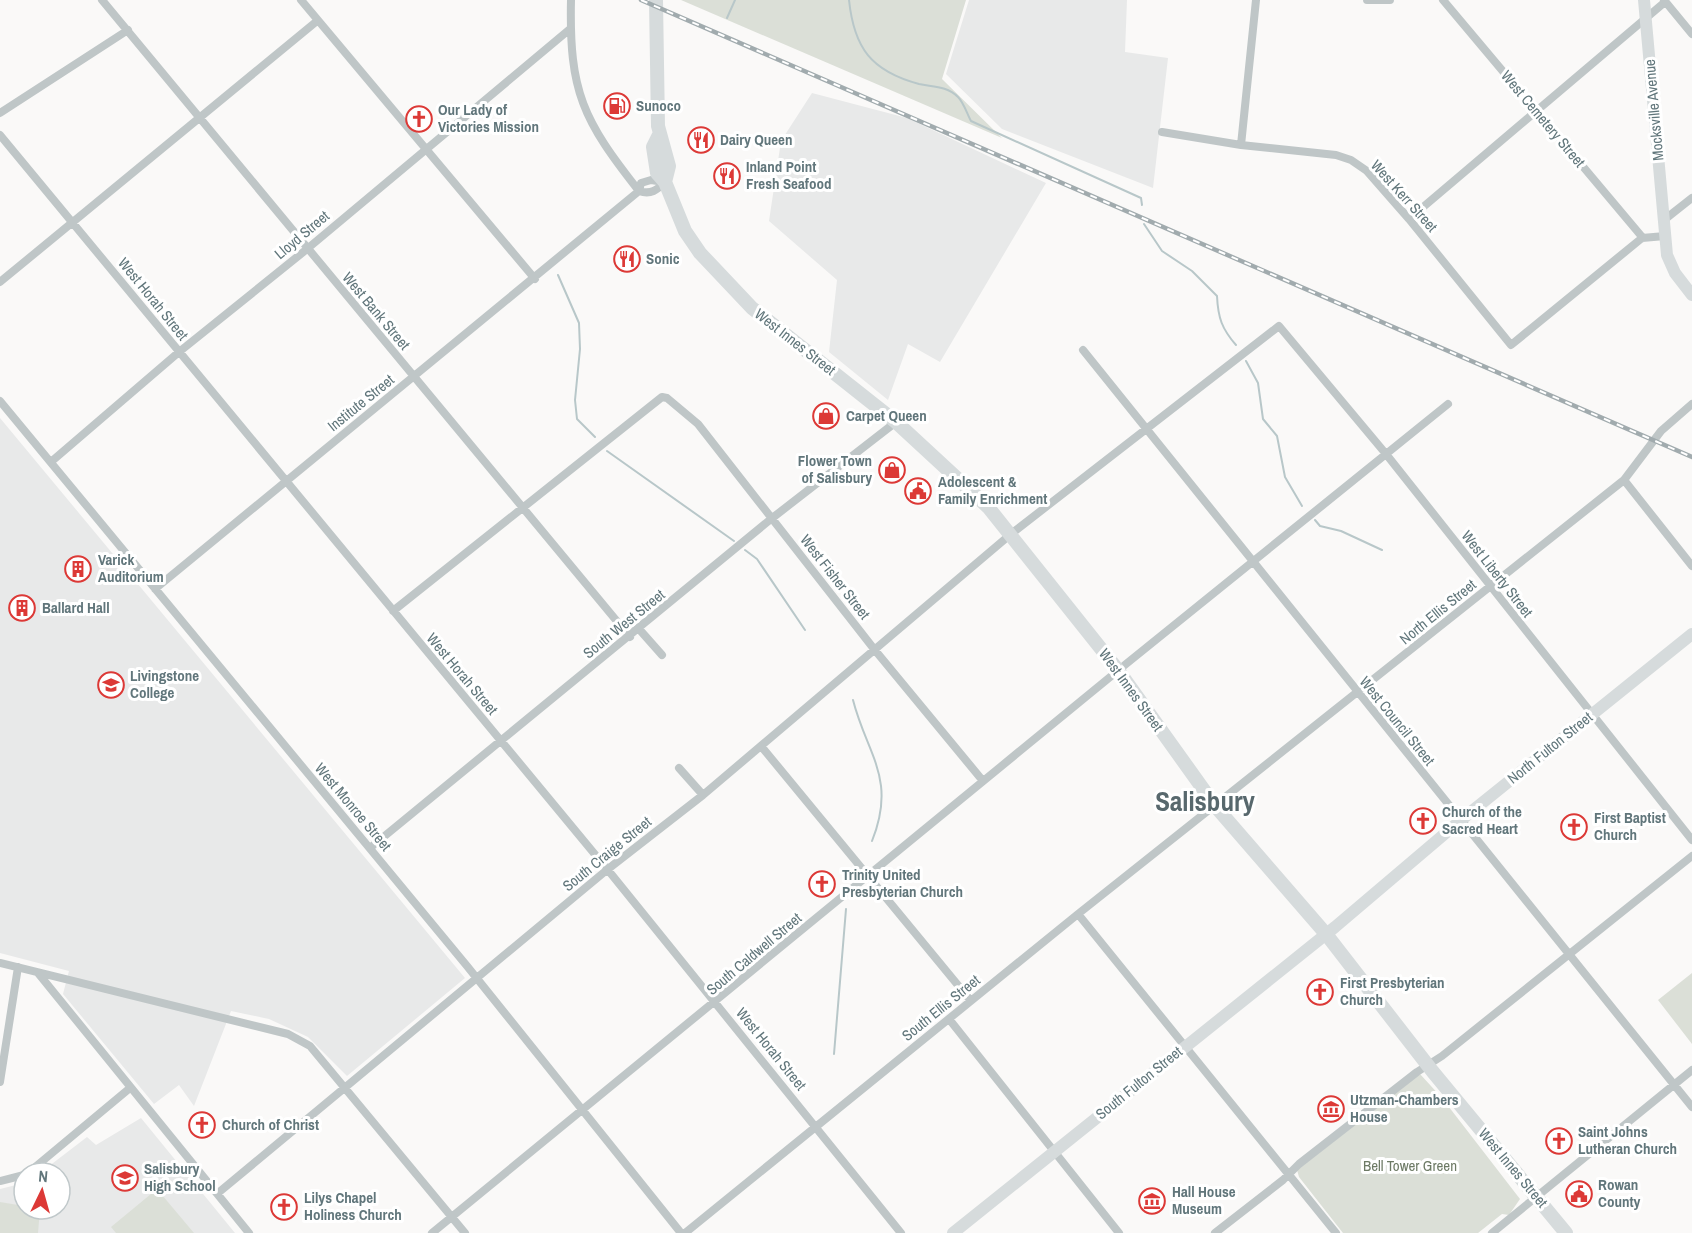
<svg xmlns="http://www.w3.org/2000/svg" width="1692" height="1233" viewBox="0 0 1692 1233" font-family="'Archivo Narrow',sans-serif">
<rect width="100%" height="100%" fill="#faf9f8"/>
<path fill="#e8e9e9" d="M969 0H1127L1125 52 1168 58 1153 188 1002 129 946 74Z
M812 93 907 118 1046 183 940 362 908 344 888 400 829 352 837 280 769 221 781 141Z
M0 418 465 978 347 1076 308 1037 269 1019 231 1011 194 1106 179 1085 154 1104 63 994 69 971 0 953Z
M141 1118 235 1233H0V1189L24 1183V1209H60V1173H40L87 1137 96 1145Z"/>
<path fill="#dbdfd7" d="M681 0H966L942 79 1002 138Z
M1692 973V1044L1658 1000Z
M1420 1074 1442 1098 1520 1199 1509 1215 1502 1214 1478 1233H1343L1299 1177 1297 1170Z
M157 1189 194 1233H116L111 1227Z
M0 1202 24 1206V1209H40L38 1233H0Z"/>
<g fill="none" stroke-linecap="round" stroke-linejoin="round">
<path stroke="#b8c7c9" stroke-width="2" d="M849 0C854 48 871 71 919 84 933 87 947 86 958 97 964 103 967 114 971 121L1141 198 1142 205
M727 18 735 0
M1144 224 1162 251 1192 271 1217 296C1218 318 1222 329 1236 345
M558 275 579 323 580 349 575 400 577 419 595 437
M1246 361 1258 383 1263 419 1277 436 1285 477 1302 506
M607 451 734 541
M1315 520 1320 526 1341 531 1382 550
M745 550 757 559 805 630
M853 700C867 755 897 778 872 841
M834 1054 846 909"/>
<path stroke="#bfc6c7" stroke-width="8" d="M102 0 630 637
M301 0 535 279
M571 0C569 92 583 120 639 191
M1367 0H1390
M1443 0 1643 238
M1664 0 1692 34
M0 113 128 30
M1162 132 1241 145 1336 155 1351 160 1367 171 1409 219 1511 345 1642 238 1665 236
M0 135 612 875 901 1233
M1241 145 1256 0
M639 191C651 195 657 190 665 182
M1409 219 1665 2
M1664 220 1692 198
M0 282 317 21
M1083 350 1692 1107
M0 401 467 966 681 1233
M52 461 179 352 307 249 570 29
M1624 480 1692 566
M155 589 639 191 641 183 651 180 664 182
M393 611 662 397 667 398 698 424 874 649 983 781
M639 629 662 655
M761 746 971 1001
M679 768 703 795
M370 848 771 519 896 422
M1078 914 1336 1233
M0 963 288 1034 310 1046 465 1233
M38 973 249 1233
M949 1019 1119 1233
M0 1082 18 967
M28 1173 130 1088
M0 1181 24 1175
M218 1193 608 869 703 795 1011 534 1279 326 1386 454 1692 840
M432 1233 1126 664 1448 404
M685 1233 1078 914 1624 480 1661 431 1692 404
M1215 1233 1283 1180 1299 1164 1417 1072 1442 1056 1692 856
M1492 1233 1692 1070"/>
<path stroke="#d6dbdc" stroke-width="12" d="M1644 0 1667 255 1675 273 1692 295
M953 1233 1335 927 1461 820 1692 634"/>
<path stroke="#d6dbdc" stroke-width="14" d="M656 0 658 126 669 166 665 182
M659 135 653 147 657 173 665 182 685 231 700 253 752 308 896 422 988 507 1118 670 1216 807 1326 934 1433 1072 1566 1233"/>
<g stroke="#a1abae" stroke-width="4.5">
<path id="rail" d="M641 0 1692 457"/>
</g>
<use href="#rail" stroke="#fff" stroke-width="2" stroke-dasharray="7" stroke-linecap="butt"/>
</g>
<defs>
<g id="fuel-ring" transform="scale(1.35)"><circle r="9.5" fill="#fff" stroke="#dc3936" stroke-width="1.5"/><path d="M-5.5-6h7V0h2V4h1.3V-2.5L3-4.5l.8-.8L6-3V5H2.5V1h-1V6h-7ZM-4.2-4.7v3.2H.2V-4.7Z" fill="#dc3936"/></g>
<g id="church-ring" transform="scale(1.35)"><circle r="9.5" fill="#fff" stroke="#dc3936" stroke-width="1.5"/><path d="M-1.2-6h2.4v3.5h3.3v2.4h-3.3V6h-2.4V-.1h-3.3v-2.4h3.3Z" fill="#dc3936"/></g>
<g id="restaurant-ring" transform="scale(1.35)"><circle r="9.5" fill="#fff" stroke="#dc3936" stroke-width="1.5"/><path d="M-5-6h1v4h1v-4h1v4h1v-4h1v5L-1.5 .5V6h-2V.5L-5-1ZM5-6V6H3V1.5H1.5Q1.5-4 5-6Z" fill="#dc3936"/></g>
<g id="shop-ring" transform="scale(1.35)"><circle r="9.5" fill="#fff" stroke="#dc3936" stroke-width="1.5"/><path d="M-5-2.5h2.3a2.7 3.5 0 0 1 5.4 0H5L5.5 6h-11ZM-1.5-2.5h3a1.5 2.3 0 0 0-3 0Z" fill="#dc3936"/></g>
<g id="civic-ring" transform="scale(1.35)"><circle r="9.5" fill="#fff" stroke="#dc3936" stroke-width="1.5"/><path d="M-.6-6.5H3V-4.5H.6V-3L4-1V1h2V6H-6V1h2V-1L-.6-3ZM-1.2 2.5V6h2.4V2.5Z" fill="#dc3936"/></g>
<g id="building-ring" transform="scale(1.35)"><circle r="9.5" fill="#fff" stroke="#dc3936" stroke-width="1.5"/><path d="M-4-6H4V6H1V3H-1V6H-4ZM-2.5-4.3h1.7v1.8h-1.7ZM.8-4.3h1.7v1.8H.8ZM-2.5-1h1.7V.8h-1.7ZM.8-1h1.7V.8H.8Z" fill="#dc3936"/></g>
<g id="university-ring" transform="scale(1.35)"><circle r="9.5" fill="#fff" stroke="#dc3936" stroke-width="1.5"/><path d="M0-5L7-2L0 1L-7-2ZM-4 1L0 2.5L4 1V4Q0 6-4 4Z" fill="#dc3936"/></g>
<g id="museum-ring" transform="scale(1.35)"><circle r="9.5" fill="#fff" stroke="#dc3936" stroke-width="1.5"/><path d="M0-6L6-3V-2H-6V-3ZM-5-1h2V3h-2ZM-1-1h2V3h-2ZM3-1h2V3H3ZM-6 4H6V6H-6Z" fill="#dc3936"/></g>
<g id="school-ring" transform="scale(1.35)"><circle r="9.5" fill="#fff" stroke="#dc3936" stroke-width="1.5"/><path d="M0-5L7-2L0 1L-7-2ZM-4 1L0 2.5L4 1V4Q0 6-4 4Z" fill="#dc3936"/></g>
</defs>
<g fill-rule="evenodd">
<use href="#fuel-ring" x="617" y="106"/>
<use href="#church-ring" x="419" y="119"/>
<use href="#restaurant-ring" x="701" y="140"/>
<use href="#restaurant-ring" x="727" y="176"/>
<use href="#restaurant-ring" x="627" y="259"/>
<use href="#shop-ring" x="826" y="416"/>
<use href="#shop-ring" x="892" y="470"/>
<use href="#civic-ring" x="918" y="491"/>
<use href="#building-ring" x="78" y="569"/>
<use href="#building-ring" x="22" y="608"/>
<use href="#university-ring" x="111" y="685"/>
<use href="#church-ring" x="1423" y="821"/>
<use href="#church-ring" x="1574" y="827"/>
<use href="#church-ring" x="822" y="884"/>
<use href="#church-ring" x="1320" y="992"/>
<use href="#museum-ring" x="1331" y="1109"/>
<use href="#church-ring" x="202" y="1125"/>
<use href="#church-ring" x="1559" y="1141"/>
<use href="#school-ring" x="125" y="1178"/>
<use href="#civic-ring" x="1579" y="1194"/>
<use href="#museum-ring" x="1152" y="1201"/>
<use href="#church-ring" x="284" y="1207"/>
</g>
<g text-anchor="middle" stroke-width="6" stroke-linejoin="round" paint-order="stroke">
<g font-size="15" font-weight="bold" fill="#61767b" stroke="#fff" text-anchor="start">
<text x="636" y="111">Sunoco</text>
<text x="438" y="115">Our Lady of<tspan x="438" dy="17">Victories Mission</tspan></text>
<text x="720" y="145">Dairy Queen</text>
<text x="746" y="172">Inland Point<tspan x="746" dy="17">Fresh Seafood</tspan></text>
<text x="646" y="264">Sonic</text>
<text x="846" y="421">Carpet Queen</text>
<text x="872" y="466" text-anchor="end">Flower Town<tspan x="872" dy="17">of Salisbury</tspan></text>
<text x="938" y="487">Adolescent &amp;<tspan x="938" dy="17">Family Enrichment</tspan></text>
<text x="98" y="565">Varick<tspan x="98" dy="17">Auditorium</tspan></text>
<text x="42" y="613">Ballard Hall</text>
<text x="130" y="681">Livingstone<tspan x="130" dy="17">College</tspan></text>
<text x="1442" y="817">Church of the<tspan x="1442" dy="17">Sacred Heart</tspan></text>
<text x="1594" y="823">First Baptist<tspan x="1594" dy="17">Church</tspan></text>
<text x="842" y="880">Trinity United<tspan x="842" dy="17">Presbyterian Church</tspan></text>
<text x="1340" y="988">First Presbyterian<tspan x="1340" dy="17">Church</tspan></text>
<text x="1350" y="1105">Utzman-Chambers<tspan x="1350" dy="17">House</tspan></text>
<text x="222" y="1130">Church of Christ</text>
<text x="1578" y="1137">Saint Johns<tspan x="1578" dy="17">Lutheran Church</tspan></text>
<text x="144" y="1174">Salisbury<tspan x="144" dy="17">High School</tspan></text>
<text x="1598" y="1190">Rowan<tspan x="1598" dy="17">County</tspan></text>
<text x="1172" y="1197">Hall House<tspan x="1172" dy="17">Museum</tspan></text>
<text x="304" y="1203">Lilys Chapel<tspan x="304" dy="17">Holiness Church</tspan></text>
</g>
<g font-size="15" fill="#61767b" stroke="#fff">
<text transform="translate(1654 110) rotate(-95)" y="5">Mocksville Avenue</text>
<text transform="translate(1543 119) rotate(50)" y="5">West Cemetery Street</text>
<text transform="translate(1404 196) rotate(48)" y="5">West Kerr Street</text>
<text transform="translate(302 235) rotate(-40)" y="5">Lloyd Street</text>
<text transform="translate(153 299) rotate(51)" y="5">West Horah Street</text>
<text transform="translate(376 311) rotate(50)" y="5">West Bank Street</text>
<text transform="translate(795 342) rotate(38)" y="5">West Innes Street</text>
<text transform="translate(361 403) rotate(-39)" y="5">Institute Street</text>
<text transform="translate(1497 574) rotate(52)" y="5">West Liberty Street</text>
<text transform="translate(835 577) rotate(52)" y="5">West Fisher Street</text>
<text transform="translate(1438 612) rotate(-39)" y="5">North Ellis Street</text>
<text transform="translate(624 624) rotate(-39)" y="5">South West Street</text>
<text transform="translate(462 674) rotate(50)" y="5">West Horah Street</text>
<text transform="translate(1131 690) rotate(54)" y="5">West Innes Street</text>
<text transform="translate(1397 721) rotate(51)" y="5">West Council Street</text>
<text transform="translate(1550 748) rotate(-39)" y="5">North Fulton Street</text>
<text transform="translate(353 807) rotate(50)" y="5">West Monroe Street</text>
<text transform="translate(607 854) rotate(-39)" y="5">South Craige Street</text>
<text transform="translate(754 954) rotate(-40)" y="5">South Caldwell Street</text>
<text transform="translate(941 1008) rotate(-39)" y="5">South Ellis Street</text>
<text transform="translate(771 1049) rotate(51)" y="5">West Horah Street</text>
<text transform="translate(1139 1083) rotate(-39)" y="5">South Fulton Street</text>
<text transform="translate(1513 1168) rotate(50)" y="5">West Innes Street</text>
</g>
<g font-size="15" fill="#6d7a65" stroke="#fff">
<text x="1410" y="1171">Bell Tower Green</text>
</g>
<g font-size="27" font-weight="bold" fill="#58686d" stroke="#fff">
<text x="1205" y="811">Salisbury</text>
</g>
</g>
<g transform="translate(42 1191) rotate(5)"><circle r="28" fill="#ffffff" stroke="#c0c8ca" stroke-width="1.5"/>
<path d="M0-4.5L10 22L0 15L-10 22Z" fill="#dc3936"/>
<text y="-9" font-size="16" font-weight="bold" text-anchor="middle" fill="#61767b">N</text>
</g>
</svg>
